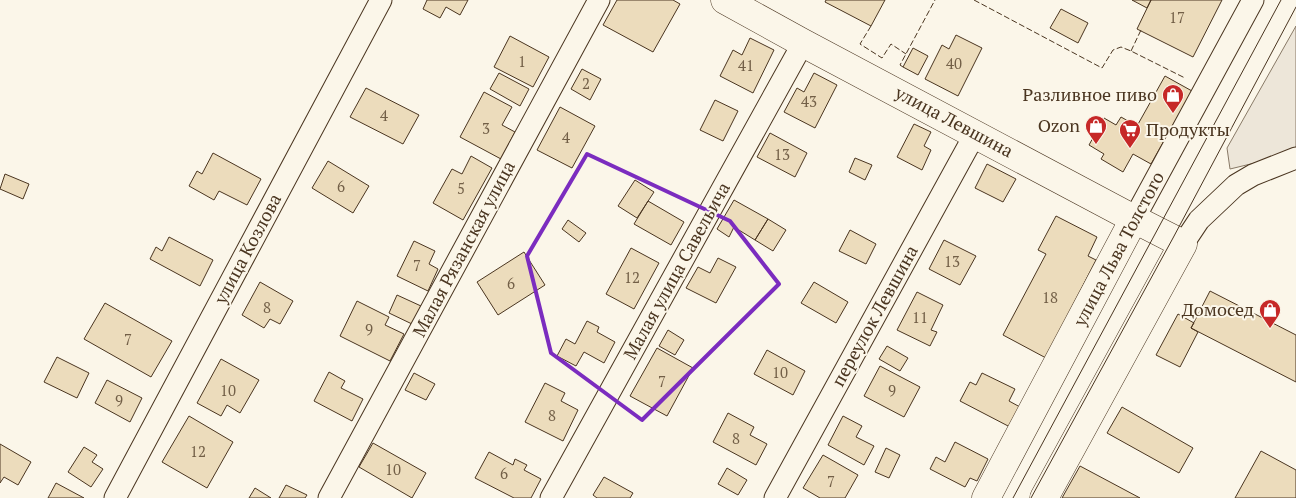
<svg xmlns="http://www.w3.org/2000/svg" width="1296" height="498" viewBox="0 0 1296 498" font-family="'PT Serif',serif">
<rect width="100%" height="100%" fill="#fbf6e9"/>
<path fill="#ede6d9" stroke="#887966" d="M1296 26V147L1267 160 1230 169 1227 148Z"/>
<path fill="#ecdcbc" stroke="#4a3520" d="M427 0H468L460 15 446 7 440 18 423 9Z
M617 0H673L680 4 653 52 603 25Z
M826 0H885L871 26 825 2Z
M1132 0H1151L1147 8Z
M1151 0H1222L1193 57 1137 29Z
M1061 9 1088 23 1078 43 1050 28Z
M956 35 982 48 958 96 925 79 942 45 949 49Z
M510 36 549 57 533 87 494 67Z
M750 38 774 50 753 93 720 76 733 50 742 55Z
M913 48 928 56 918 75 903 67Z
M582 69 601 79 590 100 571 89Z
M499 73 529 89 520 106 490 89Z
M814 73 837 85 815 128 784 112 797 88 804 92Z
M1165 76 1192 91 1151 164 1133 154 1123 172 1101 159 1104 154 1089 145 1104 118 1116 125 1121 117 1137 126Z
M366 88 419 115 403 144 350 117Z
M484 92 512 107 502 125 515 132 501 159 460 137Z
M715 100 738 111 723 141 700 130Z
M560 107 595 126 572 168 537 150Z
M914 124 931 132 924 146 931 150 922 170 897 157Z
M770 133 807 153 795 177 757 157Z
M213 153 261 179 247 205 219 191 214 200 189 186 197 171 202 174Z
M471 156 492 168 463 220 433 203 452 169 462 174Z
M855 158 872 165 865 180 849 172Z
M328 161 369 186 353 213 312 188Z
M987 164 1016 179 1003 202 975 188Z
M5 174 29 184 23 199 0 189Z
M635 180 654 192 637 218 618 206Z
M734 200 768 219 755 240 734 227 729 237 717 229Z
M648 201 684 222 671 245 634 224Z
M1056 216 1097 237 1088 256 1096 260 1046 358 1003 335 1046 254 1038 250Z
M768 219 786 230 773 251 755 240Z
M568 220 586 233 579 242 562 229Z
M850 230 876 244 866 264 839 251Z
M169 237 213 260 200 286 150 259 156 247 162 251Z
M944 240 976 256 960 285 929 269Z
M414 241 435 251 429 264 438 269 428 291 397 276Z
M631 248 659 263 634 309 606 294Z
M524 252 545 285 498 315 477 282Z
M718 258 736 267 716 303 686 288 698 267 710 273Z
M260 282 293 301 280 324 270 319 264 328 242 315Z
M814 282 848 302 836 323 801 303Z
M1210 291 1296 335V382L1191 328Z
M917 292 943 305 931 330 937 332 930 346 897 330Z
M397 295 421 306 412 324 389 313Z
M357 301 389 317 385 325 404 334 390 361 340 336Z
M105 303 172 341 151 377 84 339Z
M1178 314 1194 323 1191 328 1198 332 1180 367 1156 355Z
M587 321 599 327 597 332 615 342 604 363 584 352 576 366 557 356 566 339 575 344Z
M668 330 684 340 675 355 659 346Z
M887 346 908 358 900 371 879 359Z
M657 348 693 368 667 416 630 396Z
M767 350 805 371 793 395 754 374Z
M57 357 89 373 77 398 44 382Z
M221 359 259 380 240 413 227 405 221 416 197 403Z
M880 366 920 387 904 417 864 396Z
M329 372 345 381 341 388 363 399 352 421 314 401Z
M414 373 435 384 426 400 405 390Z
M982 373 1015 389 1009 401 1020 407 1010 427 960 401 970 382 976 385Z
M107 380 142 398 130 422 95 403Z
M545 383 565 393 561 401 578 410 563 441 525 422Z
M1122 407 1193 448 1179 473 1107 433Z
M728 413 754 427 750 435 767 444 756 465 713 442Z
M189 416 233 442 207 488 162 462Z
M843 416 862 426 856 437 874 446 864 465 828 445Z
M955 442 988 459 977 481 970 478 965 487 930 469 936 457 945 462Z
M373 443 426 473 412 498 359 467Z
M0 444 31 462 18 485 4 477 0 483Z
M84 447 97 455 92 462 103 469 91 487 68 472Z
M886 448 900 455 889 478 875 472Z
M1261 451 1296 470V498H1235Z
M489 452 513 465 515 459 527 465 524 470 541 479 531 498H514L475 478Z
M823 455 858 475 845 498H820L803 488Z
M1080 466 1140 498H1062Z
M727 468 747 480 738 495 718 484Z
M604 477 633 493 630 498H597L593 495Z
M56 483 84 498H48Z
M286 485 307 495 305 498H279Z
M255 488 271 498H249Z"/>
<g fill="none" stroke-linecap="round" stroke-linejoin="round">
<g stroke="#4a3520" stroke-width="23">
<path id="street" d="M1134 219 1253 0
M1183 244 1199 220 1236 185 1253 175 1296 158
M115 498 381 0
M329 498 599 0
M551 498 803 43
M775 498 975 134"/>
</g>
<g stroke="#4a3520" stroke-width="29">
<path id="secondary" d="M725 0 803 43 1134 219 1183 244 1044 498
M986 498 1134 219"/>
</g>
<use href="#street" stroke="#fbf6e9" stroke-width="21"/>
<use href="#secondary" stroke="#fbf6e9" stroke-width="28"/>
<path stroke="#4a3520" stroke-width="1" d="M1013 498 1281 0
M1031 498 1173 238 1296 7"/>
<path stroke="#4a3520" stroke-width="1" stroke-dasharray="6 2.5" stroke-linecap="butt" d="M974 0 1102 68 1113 50 1121 47 1131 51 1185 78
M871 26 860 44 882 58 891 44 906 54
M1131 51 1141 30
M903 67 900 65 935 0"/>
</g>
<path fill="none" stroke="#7b2cbf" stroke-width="4" stroke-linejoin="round" d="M587 154 730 221 779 284 642 420 551 353 527 256Z"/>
<defs>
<g id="shop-pin" transform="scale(1.125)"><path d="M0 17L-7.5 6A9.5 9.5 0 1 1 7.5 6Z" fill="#c62828" stroke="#fbf6e9"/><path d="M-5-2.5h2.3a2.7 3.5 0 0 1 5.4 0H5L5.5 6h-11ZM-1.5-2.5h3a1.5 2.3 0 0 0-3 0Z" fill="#fff"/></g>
<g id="supermarket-pin" transform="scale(1.125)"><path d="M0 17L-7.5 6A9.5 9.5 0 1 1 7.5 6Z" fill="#c62828" stroke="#fbf6e9"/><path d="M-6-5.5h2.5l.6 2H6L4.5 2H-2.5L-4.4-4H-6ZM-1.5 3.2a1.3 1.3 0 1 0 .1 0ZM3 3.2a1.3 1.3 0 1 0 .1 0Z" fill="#fff"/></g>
</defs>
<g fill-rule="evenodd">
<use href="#shop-pin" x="1173" y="95"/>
<use href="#shop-pin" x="1096" y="126"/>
<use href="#supermarket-pin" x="1130" y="130"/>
<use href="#shop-pin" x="1270" y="310"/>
</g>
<g text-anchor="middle" stroke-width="4" stroke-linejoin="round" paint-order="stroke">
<g font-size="15" fill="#725f47">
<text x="1177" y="23">17</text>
<text x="522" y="67">1</text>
<text x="954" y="69">40</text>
<text x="746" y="71">41</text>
<text x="586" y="89">2</text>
<text x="809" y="107">43</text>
<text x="384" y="121">4</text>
<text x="486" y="134">3</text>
<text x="566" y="143">4</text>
<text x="782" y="160">13</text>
<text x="341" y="192">6</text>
<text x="461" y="194">5</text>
<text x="952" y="267">13</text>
<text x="417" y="271">7</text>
<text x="632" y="283">12</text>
<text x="511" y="289">6</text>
<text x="1050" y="303">18</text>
<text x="267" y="313">8</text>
<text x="920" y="323">11</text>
<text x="369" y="335">9</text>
<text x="128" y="345">7</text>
<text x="780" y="378">10</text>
<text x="662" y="387">7</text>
<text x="228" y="396">10</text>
<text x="892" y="396">9</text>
<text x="119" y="406">9</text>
<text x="552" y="421">8</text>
<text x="736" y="444">8</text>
<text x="198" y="457">12</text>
<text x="393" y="475">10</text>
<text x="504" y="479">6</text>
<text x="831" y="487">7</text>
</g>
<g font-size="18" fill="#4a3520" stroke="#fbf6e9" text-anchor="end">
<text x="1157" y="101">Разливное пиво</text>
<text x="1080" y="132">Ozon</text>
<text x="1146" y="136" text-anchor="start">Продукты</text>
<text x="1254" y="316">Домосед</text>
</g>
<g font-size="18" fill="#4a3520" stroke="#fbf6e9">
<text transform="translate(954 122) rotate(28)" y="6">улица Левшина</text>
<text transform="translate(248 249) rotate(-62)" y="6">улица Козлова</text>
<text transform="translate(464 249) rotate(-62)" y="6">Малая Рязанская улица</text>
<text transform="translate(1119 249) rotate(-62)" y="6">улица Льва Толстого</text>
<text transform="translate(677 271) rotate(-61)" y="6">Малая улица Савельича</text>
<text transform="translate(875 316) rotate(-61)" y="6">переулок Левшина</text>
</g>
</g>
</svg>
